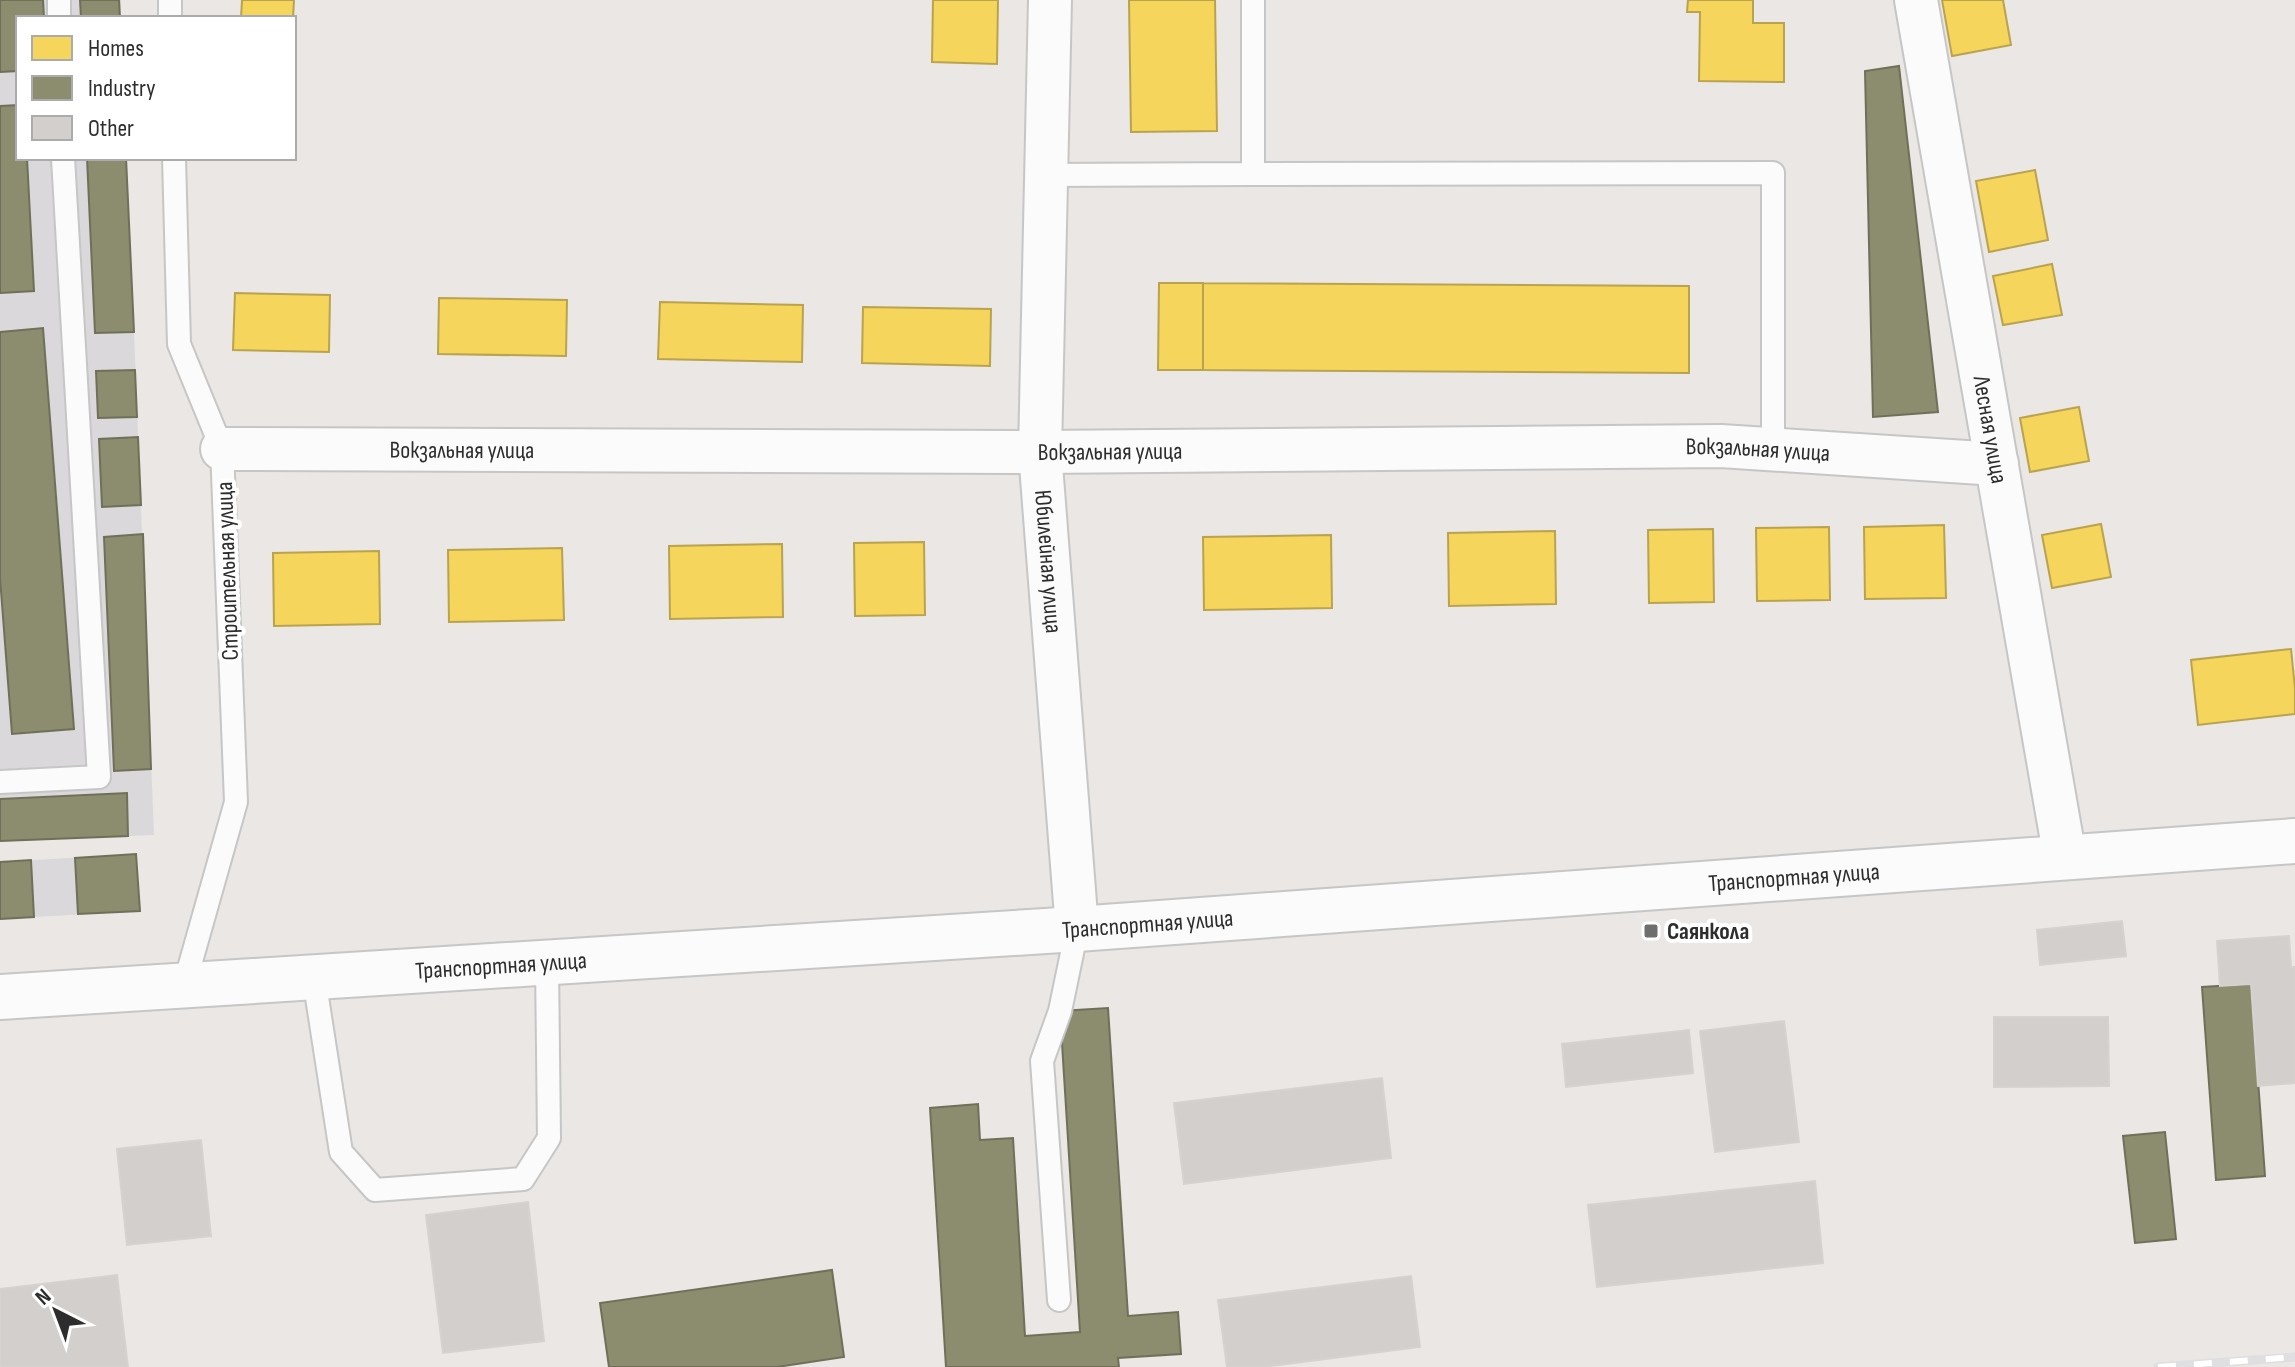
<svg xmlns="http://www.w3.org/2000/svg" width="2295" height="1367" viewBox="0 0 2295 1367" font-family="'Sofia Sans Condensed',sans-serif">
<rect width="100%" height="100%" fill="#eae7e4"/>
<path fill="#dad8db" d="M0 0H121V18H18V158H127L154 835 0 841Z
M136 854 140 911 0 919V862Z"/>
<path fill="#f6d55c" stroke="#baa34e" stroke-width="2" d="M242 0H294L293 18H241Z
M933 0H998L997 64 932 62Z
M1129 0H1215L1217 131 1131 132Z
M1688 0H1753V23H1784V82L1699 81 1700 12H1687Z
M1942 0H2003L2011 45 1952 56Z
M2035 170 2048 240 1989 252 1976 181Z
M2052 264 2062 315 2003 325 1993 276Z
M1159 283H1203V370H1158Z
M1203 283 1689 286V373L1203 370Z
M235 293 330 295 329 352 233 350Z
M439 298 567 300 566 356 438 354Z
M660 302 803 305 802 362 658 359Z
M863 307 991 309 990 366 862 363Z
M2079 407 2089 461 2030 472 2020 418Z
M2101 524 2111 577 2052 588 2042 535Z
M1944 525 1946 598 1865 599 1864 527Z
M1829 527 1830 600 1757 601 1756 528Z
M1713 529 1714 602 1649 603 1648 530Z
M1555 531 1556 604 1449 606 1448 533Z
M1331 535 1332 608 1204 610 1203 537Z
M924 542 925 615 855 616 854 543Z
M782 544 783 617 670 619 669 546Z
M562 548 564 620 449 622 448 550Z
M379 551 380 624 274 626 273 553Z
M2291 649 2295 688V714L2198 725 2191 660Z"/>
<path fill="#8c8c6e" stroke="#70705a" stroke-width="2" d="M0 0H43L44 18H18V71L0 72Z
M80 0H119L120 18H81Z
M1899 66 1938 412 1873 417 1865 71Z
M18 105V158H27L34 291 0 293V106Z
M87 158H126L134 332 95 333Z
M43 328 74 729 12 734 0 578V332Z
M135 370 137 417 98 418 96 371Z
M138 437 141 505 102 507 99 439Z
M143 534 151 769 114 771 104 537Z
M127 793 128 836 0 841V799Z
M136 854 140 911 78 914 75 858Z
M31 860 34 917 0 919V862Z
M2251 984 2265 1176 2216 1180 2202 987Z
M1108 1008 1128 1316 1178 1312 1181 1354 1118 1358 1119 1367H946L930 1108 978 1104 980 1140 1013 1138 1025 1336 1080 1332 1060 1011Z
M2165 1132 2176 1239 2135 1243 2123 1136Z
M832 1270 844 1357 777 1367H609L600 1303Z"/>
<path fill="#d2cfcd" stroke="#d5d2cf" stroke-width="2" d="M2122 921 2126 956 2040 965 2037 930Z
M2289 936 2291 967H2295V1083L2258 1086 2251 984 2220 986 2217 941Z
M1994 1017H2108L2109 1086 1994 1087Z
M1784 1021 1799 1142 1715 1152 1700 1031Z
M1689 1030 1693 1073 1566 1087 1562 1044Z
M1382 1078 1391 1158 1184 1184 1174 1103Z
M201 1140 211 1236 127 1245 117 1149Z
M1815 1181 1823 1263 1597 1287 1588 1205Z
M528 1202 544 1341 443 1353 426 1215Z
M117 1275 128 1367H0V1289Z
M1411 1276 1420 1347 1263 1367H1227L1218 1300Z"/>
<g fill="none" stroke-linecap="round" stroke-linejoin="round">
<g stroke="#c6c6c6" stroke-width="26">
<path id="lane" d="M170 0V18
M59 18V0
M174 158 179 344 222 449 236 802 184 986
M1253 174 1773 173V450
M1046 175 1253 174V0
M0 782 99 777 63 158
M314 978 341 1152 375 1190 523 1179 549 1138 547 963
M1059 1300 1042 1061 1060 1011 1077 929"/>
</g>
<g stroke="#c6c6c6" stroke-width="46">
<g id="street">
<path id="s1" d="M1050 0 1040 452 1077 929"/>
<path id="s2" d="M1916 0 2065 858"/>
<path id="s3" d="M222 449 1040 452 1721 446 1997 464"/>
</g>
</g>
<g stroke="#c6c6c6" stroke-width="48">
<g id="secondary">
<path id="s4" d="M0 997 1077 929 2295 841"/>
</g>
</g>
<use href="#lane" stroke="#fcfbfb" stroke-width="22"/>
<use href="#street" stroke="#fcfbfb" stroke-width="42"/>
<use href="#secondary" stroke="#fcfbfb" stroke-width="44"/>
<g stroke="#dfdee0" stroke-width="9">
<path id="rail" d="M2158 1367 2295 1357"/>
</g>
<use href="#rail" stroke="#fff" stroke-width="6" stroke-dasharray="18" stroke-linecap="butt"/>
</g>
<rect fill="#6f6e6d" stroke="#fff" stroke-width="3" x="1643" y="923" width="16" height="16" rx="4"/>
<g text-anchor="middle" stroke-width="8" stroke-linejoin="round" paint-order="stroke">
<g font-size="24" fill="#2d2d2d" stroke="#fff">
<text dy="8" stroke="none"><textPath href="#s2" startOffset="436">Лесная улица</textPath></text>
<text dy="8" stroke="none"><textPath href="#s3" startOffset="240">Вокзальная улица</textPath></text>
<text dy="8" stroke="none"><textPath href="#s3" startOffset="1536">Вокзальная улица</textPath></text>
<text dy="8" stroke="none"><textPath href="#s3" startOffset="888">Вокзальная улица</textPath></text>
<text dy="8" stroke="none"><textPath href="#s1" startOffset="562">Юбилейная улица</textPath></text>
<text transform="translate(227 571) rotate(-92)" y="8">Строительная улица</text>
<text dy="8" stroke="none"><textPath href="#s4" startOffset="1798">Транспортная улица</textPath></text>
<text dy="8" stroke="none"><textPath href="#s4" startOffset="1150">Транспортная улица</textPath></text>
<text dy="8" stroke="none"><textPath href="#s4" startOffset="502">Транспортная улица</textPath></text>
</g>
<g font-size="24" font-weight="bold" fill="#2d2d2d" stroke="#fff" text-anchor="start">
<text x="1667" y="939">Саянкола</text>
</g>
</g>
<rect x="16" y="16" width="280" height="144" fill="#ffffff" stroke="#ababab" stroke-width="2"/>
<rect x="32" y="36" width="40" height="24" fill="#f6d55c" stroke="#ababab" stroke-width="2"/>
<text x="88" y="56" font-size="24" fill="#2d2d2d">Homes</text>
<rect x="32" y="76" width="40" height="24" fill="#8c8c6e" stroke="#ababab" stroke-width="2"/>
<text x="88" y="96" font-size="24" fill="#2d2d2d">Industry</text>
<rect x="32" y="116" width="40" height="24" fill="#d2cfcd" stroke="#ababab" stroke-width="2"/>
<text x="88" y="136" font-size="24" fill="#2d2d2d">Other</text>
<g transform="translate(56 1311) rotate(318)" stroke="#ffffff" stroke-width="6" paint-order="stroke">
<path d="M0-6L14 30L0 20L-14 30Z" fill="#2d2d2d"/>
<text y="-12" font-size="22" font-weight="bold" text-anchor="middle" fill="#2d2d2d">N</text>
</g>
</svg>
